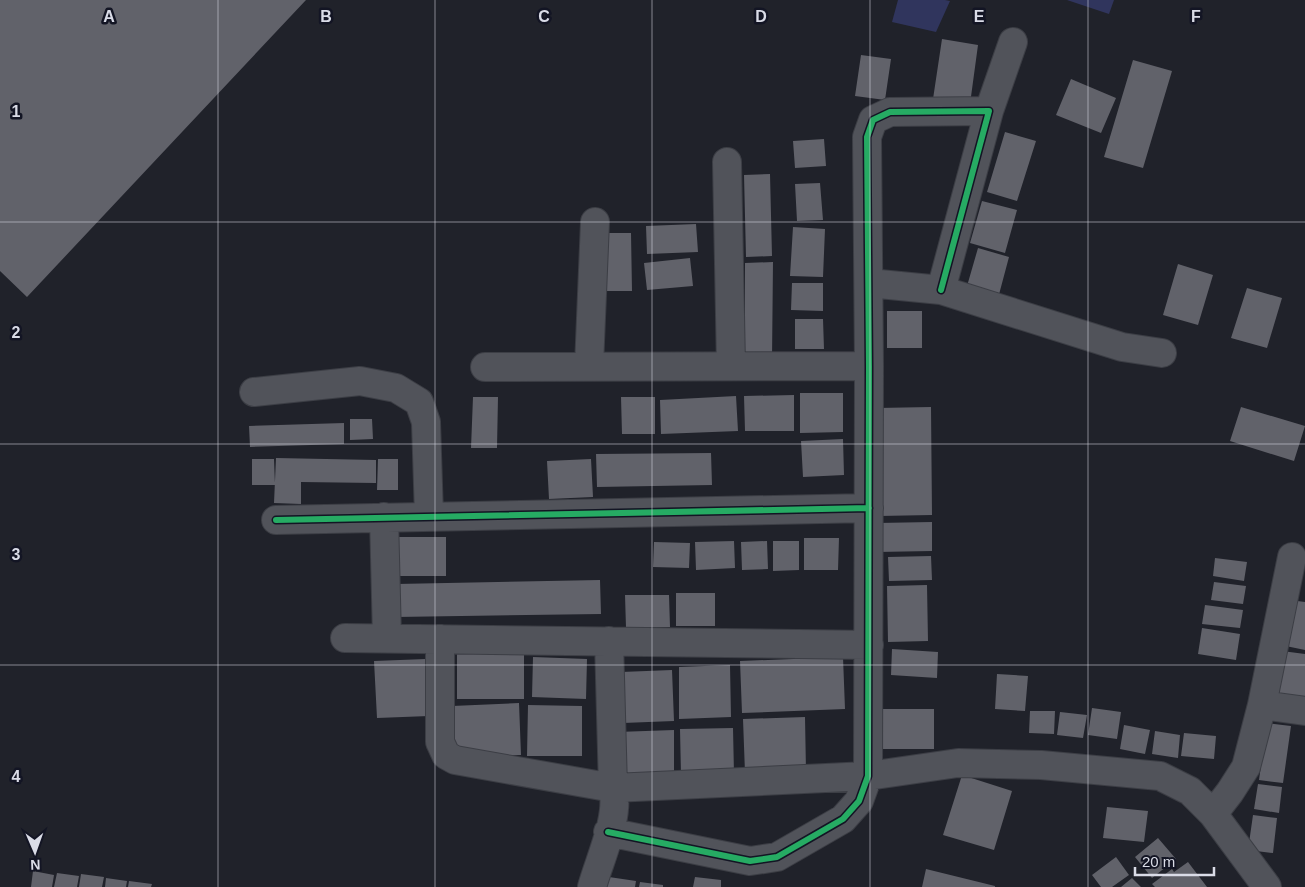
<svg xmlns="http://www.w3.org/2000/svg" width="1305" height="887" viewBox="0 0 1305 887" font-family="Arial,sans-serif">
<rect width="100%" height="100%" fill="#20222a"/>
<path fill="#30355d" d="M898 0H945L950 1 936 32 892 22Z
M1067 0H1114L1109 14Z"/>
<path fill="#61626a" d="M0 0H306L27 297 0 271Z
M942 39 978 45 970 104 933 99Z
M861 55 891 59 885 100 855 96Z
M1133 60 1172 71 1143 168 1104 157Z
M1071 79 1116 98 1101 133 1056 115Z
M1005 132 1036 141 1017 201 987 192Z
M824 139 826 166 795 168 793 141Z
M770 174 772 256 746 257 744 175Z
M820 183 823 220 797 221 795 184Z
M982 201 1017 210 1005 253 970 243Z
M696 224 698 252 647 254 646 226Z
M793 227 825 229 823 277 790 276Z
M602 233H631L632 291H603Z
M978 248 1009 257 997 302 965 293Z
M690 258 693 286 647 290 644 263Z
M773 262 772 360H745V263Z
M1178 264 1213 275 1198 325 1163 315Z
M792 283H823V311L791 310Z
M1247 288 1282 298 1267 348 1231 338Z
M887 311H922V348H887Z
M795 319H823L824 349H795Z
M800 393H843V432L800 433Z
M794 395V431H745L744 396Z
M736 396 738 431 661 434 660 400Z
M473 397H498L497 448H471Z
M621 397H655V434H622Z
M931 407 932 515 879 516 877 408Z
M1241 407 1305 426 1294 461 1230 441Z
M350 419H372L373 439 350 440Z
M344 423V444L250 447 249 426Z
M843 439 844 475 803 477 801 441Z
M711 453 712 485 597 487 596 454Z
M276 458 376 460V483L301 482V504L274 503Z
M252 459H274L275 485H252Z
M378 459H398V490H377Z
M591 459 593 497 549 499 547 461Z
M932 522V551L877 552V523Z
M392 537H446V576H392Z
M804 538H839L838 570H804Z
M734 541 735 568 696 570 695 542Z
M767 541 768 569 742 570 741 542Z
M773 541H799V570L773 571Z
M654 542 690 543 689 568 653 567Z
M931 556 932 580 889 581 888 557Z
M1215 558 1247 562 1244 581 1213 576Z
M600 580 601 614 396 617V584Z
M1214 582 1246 586 1243 604 1211 600Z
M927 585 928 641 888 642 887 586Z
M676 593H715V626H676Z
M625 595H669L670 627 626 628Z
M1290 600 1305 602V650L1281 645Z
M1205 605 1243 610 1240 628 1202 624Z
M1202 628 1240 634 1236 660 1198 654Z
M892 649 938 652 937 678 891 675Z
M1282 651 1305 654V706L1274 702Z
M524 653V699H457V654Z
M533 657 587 659 586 699 532 697Z
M843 657 845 709 742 713 740 661Z
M426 659 429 716 377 718 374 661Z
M730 665 731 717 679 719V667Z
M672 670 674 721 623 723 621 672Z
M997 674 1028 676 1025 711 995 709Z
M519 703 521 755 454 757 452 706Z
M528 705 582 706V756H527Z
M1092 708 1121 712 1117 739 1088 735Z
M882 709H934V749H882Z
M1030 711H1055L1054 734 1029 733Z
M1060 712 1087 715 1083 738 1057 735Z
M805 717 806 771 745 773 743 719Z
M1267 723 1291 726 1283 783 1259 780Z
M1124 725 1150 730 1145 754 1120 749Z
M733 728 734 774 681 775 680 729Z
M674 730V775L618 776 617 732Z
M1155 731 1180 735 1178 758 1152 754Z
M1184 733 1216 736 1214 759 1181 756Z
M962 775 1012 791 994 850 943 835Z
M1258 784 1282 787 1279 813 1254 809Z
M1107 807 1148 811 1144 842 1103 838Z
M1253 815 1277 818 1273 853 1248 850Z
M1158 838 1176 859 1152 878 1135 857Z
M1116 857 1129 875 1112 887H1101L1092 875Z
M1188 862 1207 887H1155L1152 884 1172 869 1174 872Z
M926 869 995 886V887H922Z
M33 871 54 875 52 887H31Z
M57 873 79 876 77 887H54Z
M81 874 104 877 102 887H79Z
M609 877 636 881 635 887H607Z
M695 877 721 880V887H693Z
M106 878 127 881 126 887H105Z
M1132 878 1141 887H1121Z
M129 881 152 884 151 887H128Z
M640 882 663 885V887H639Z"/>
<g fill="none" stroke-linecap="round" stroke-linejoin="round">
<g stroke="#3c3e45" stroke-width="30">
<path id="minor" d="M727 162 731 366
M869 283 941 290 1122 347 1162 353
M941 290 989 111 1013 42
M589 366 595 222
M485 367 869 366
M254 392 360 381 396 388 419 402 426 422 429 516
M384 517 387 638
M276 520 869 508
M345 638 869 645
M440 639V742L446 755 455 760 613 788 868 776 958 763 1041 765 1160 776 1190 791 1213 814 1267 887
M1262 705 1305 711
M1213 814 1230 792 1246 767 1262 705 1292 557
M608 832 750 861 777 857 843 819 859 801 868 776 869 366 867 137 873 120 890 112 989 111
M592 887C600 858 620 817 613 788L609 641"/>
</g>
<use href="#minor" stroke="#51535a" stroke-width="28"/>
<g stroke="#131524" stroke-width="9">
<path id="cycleway" d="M276 520 869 508
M608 832 750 861 777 857 843 819 859 801 868 776 869 366 867 137 873 120 890 112 989 111 941 290"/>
</g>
<use href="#cycleway" stroke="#26ab63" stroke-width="6"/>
</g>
<path fill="none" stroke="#dadce7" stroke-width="1" stroke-opacity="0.55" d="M218 0V887M435 0V887M652 0V887M870 0V887M1088 0V887M0 222H1305M0 444H1305M0 665H1305"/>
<g font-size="16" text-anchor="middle" font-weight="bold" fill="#dadce7" stroke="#131524" stroke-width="5" stroke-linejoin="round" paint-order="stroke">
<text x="109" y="22">A</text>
<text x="326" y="22">B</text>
<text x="544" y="22">C</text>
<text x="761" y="22">D</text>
<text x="979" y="22">E</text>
<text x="1196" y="22">F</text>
<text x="16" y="117">1</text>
<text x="16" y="338">2</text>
<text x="16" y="560">3</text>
<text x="16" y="782">4</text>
</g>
<g transform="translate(35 852) rotate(178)" stroke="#131524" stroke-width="4" paint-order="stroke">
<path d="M0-4L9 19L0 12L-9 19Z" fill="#dadce7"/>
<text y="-8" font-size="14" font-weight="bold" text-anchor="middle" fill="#dadce7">N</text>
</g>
<path d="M1135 867v8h79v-8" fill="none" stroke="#dadce7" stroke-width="2.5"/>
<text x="1142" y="867" font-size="15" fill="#dadce7" stroke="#131524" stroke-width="4" paint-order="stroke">20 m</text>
</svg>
